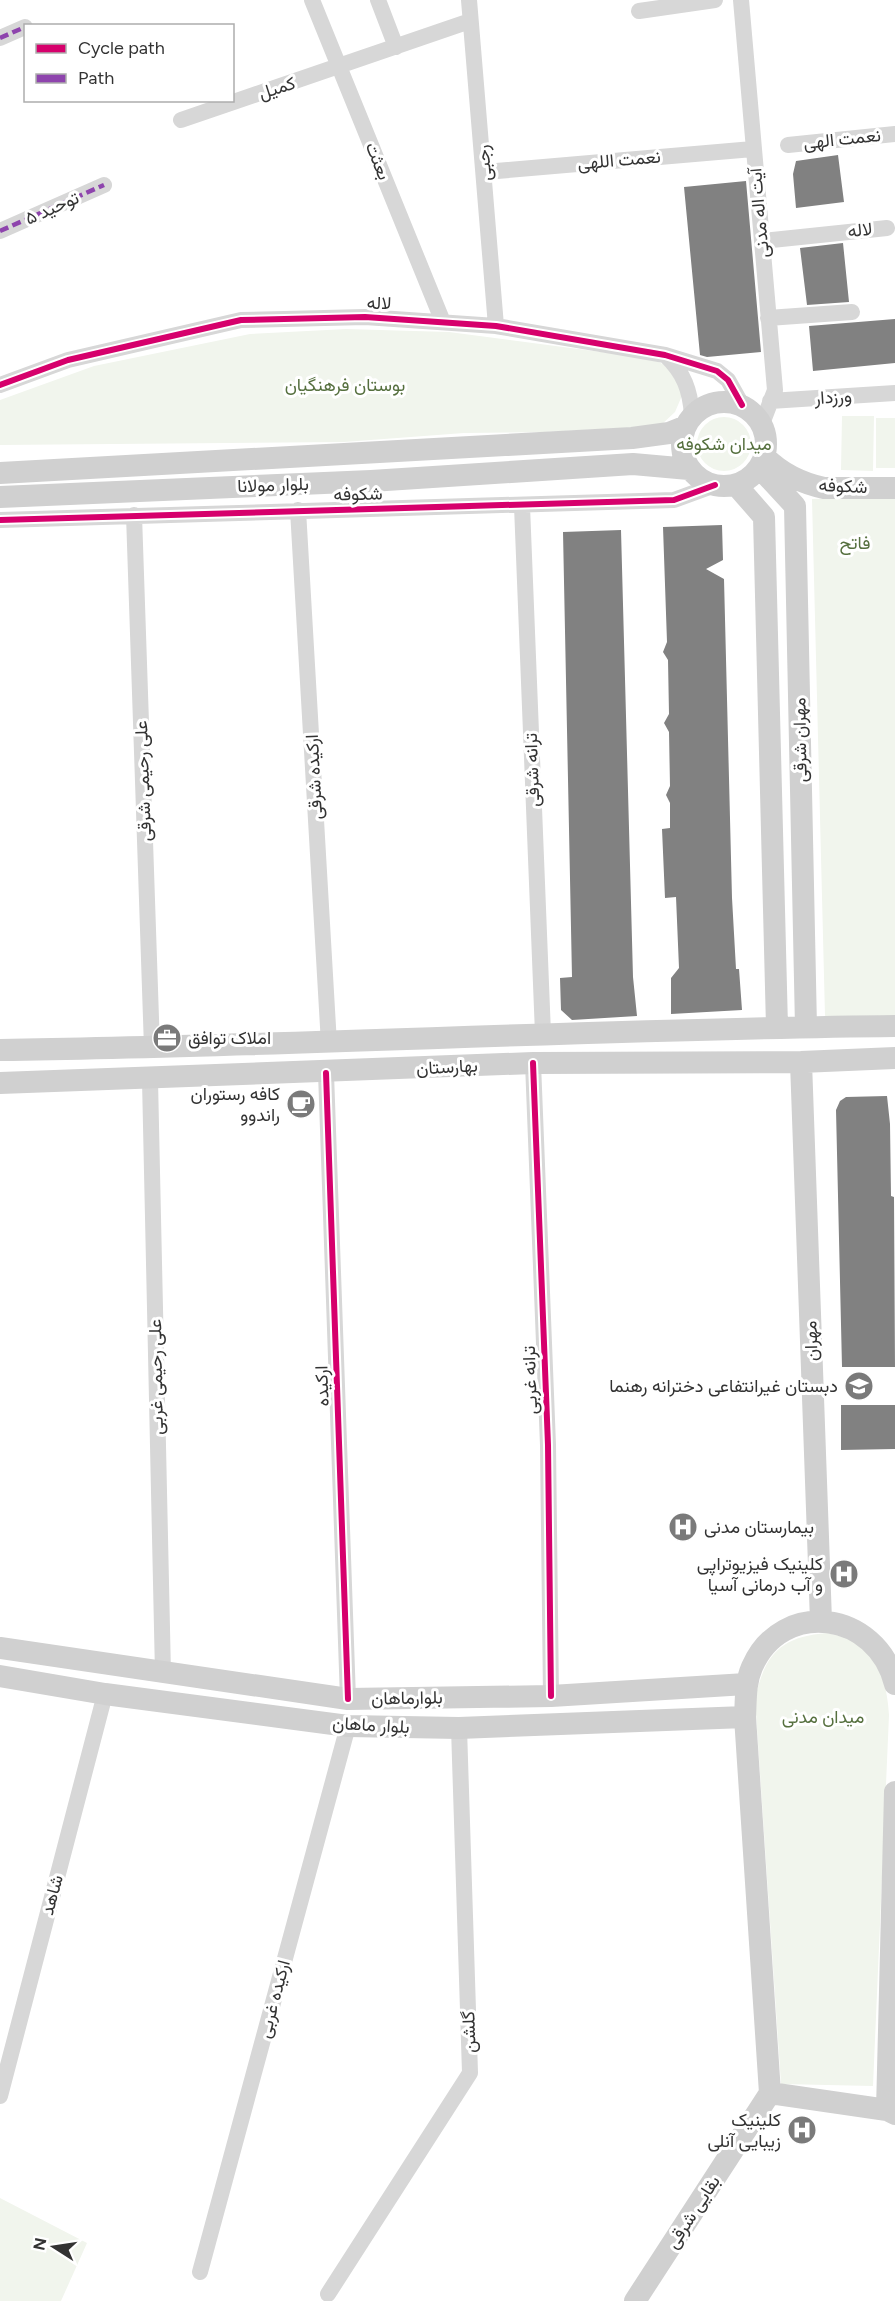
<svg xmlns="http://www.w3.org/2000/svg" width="895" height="2301" viewBox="0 0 895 2301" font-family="Figtree,Vazirmatn,sans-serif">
<rect width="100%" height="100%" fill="#fff"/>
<path fill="#f1f5ed" d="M346 329 449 332 654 359 669 368 681 380V398L675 412 660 426 545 432 464 433 344 442 0 445V400L94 366 250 334Z
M842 416H874L873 471 841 470Z
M697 444a27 27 0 1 1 54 0a27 27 0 1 1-54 0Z
M876 418H895V468H876Z
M895 496V1016H825L812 499Z
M827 1633C840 1636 857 1639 867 1649 882 1664 888 1694 889 1715L873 2086 781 2084 755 1699C765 1654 780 1637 827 1633Z
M0 2198 87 2243 61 2301H0Z"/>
<path fill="#818181" d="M838 155 844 202 796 208 793 174 796 161Z
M746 181 761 352 707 357 700 355 684 187Z
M843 243 849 302 807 305 800 248Z
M895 319V363L813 371 809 326Z
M722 525 723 560 706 569 724 579 732 898 736 969H739L742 1010 671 1014V978L679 968 676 897 665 898 662 829 670 828V803L666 795 670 786 669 732 664 723 669 714 668 660 663 652 667 642 663 527Z
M621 530 633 977 637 1016 572 1020 561 1010 560 978 572 977 563 532Z
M887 1096 890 1124 891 1196 894 1197 895 1367H842L836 1110 840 1101 846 1097Z
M841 1405H895V1449L841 1450Z"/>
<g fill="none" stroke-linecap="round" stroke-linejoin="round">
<path stroke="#d7d7d7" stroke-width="16" d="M312 0 443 322
M378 0 396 47
M469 0 496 326
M741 0 775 390 762 424
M639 11 715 0
M0 38 25 27
M181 120 470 21
M788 145 895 134
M485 172 753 149
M0 231 104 185
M762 241 887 228
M768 318 852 312
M666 356C684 373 690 390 692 415
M0 385 68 360 241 320 365 317 496 326 665 355 717 371 728 380 742 405
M770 401 895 393
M522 506 543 1034
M298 510 329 1044
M134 515 152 1048
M0 520 674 500 715 485
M533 1063 548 1445 551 1696
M326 1073 348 1699
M150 1080 163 1674
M0 2096 105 1694
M200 2272 348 1726
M328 2294 470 2073 459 1728"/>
<path stroke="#d0d0d0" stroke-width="22" d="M682 444a42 42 0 1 1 84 0a42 42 0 1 1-84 0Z
M765 457C782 474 801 483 824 488H895
M759 467 795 506 806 1027
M0 473 632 438 669 433 684 427
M736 485 764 517 777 1027
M0 497 371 481 633 464 689 469
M0 1050C298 1046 597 1029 895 1026
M801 1062 821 1621
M0 1083 533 1063 801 1062 895 1058
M0 1648 348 1699 551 1696 746 1684
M0 1676 105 1694 348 1726 459 1728 745 1717
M895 1684C877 1611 782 1598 752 1667 745 1683 746 1700 745 1717L770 2093 887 2110 895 2114
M887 2110 895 1792
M635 2301 770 2093"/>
<path stroke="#8e44ad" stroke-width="4.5" stroke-dasharray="9 4.5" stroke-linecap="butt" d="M0 38 25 27
M0 231 104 185"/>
<g stroke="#fff" stroke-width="10">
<path id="cycleway" d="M0 385 68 360 241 320 365 317 496 326 665 355 717 371 728 380 742 405
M0 520 674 500 715 485
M533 1063 548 1445 551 1696
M326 1073 348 1699"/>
</g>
<use href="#cycleway" stroke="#d6006c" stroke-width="6"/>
</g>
<defs>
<g id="office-disc" transform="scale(1.5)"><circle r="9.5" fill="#7a7a7a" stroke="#fff"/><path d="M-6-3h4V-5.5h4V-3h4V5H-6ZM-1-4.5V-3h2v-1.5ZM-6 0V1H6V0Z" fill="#fff"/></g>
<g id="cafe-disc" transform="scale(1.5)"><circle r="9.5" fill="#7a7a7a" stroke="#fff"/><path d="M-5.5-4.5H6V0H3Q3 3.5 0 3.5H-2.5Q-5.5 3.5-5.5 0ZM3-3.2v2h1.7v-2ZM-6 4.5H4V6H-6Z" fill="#fff"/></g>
<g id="school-disc" transform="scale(1.5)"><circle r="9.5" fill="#7a7a7a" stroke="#fff"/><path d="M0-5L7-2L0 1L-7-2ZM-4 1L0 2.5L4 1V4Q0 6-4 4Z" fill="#fff"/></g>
<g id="hospital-disc" transform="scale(1.5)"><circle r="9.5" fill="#7a7a7a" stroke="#fff"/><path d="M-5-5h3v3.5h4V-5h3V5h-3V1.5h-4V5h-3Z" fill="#fff"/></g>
</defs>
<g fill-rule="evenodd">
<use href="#office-disc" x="167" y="1038"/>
<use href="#cafe-disc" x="301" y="1104"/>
<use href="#school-disc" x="859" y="1386"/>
<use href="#hospital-disc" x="683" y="1527"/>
<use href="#hospital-disc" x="844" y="1574"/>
<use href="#hospital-disc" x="802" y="2130"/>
</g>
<g text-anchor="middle" stroke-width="6" stroke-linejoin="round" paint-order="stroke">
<g font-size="18" fill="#333" stroke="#fff">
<text transform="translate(277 88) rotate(-18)" y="6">کمیل</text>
<text transform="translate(842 139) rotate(-6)" y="6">نعمت الهی</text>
<text transform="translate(619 160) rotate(-5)" y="6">نعمت اللهی</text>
<text transform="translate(378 161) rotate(68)" y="6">بعثت</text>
<text transform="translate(484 163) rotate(-95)" y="6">رجبی</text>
<text transform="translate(52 208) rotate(-24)" y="6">توحید ۵</text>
<text transform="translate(759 213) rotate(-95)" y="6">آیت اله مدنی</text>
<text transform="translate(860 230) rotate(-6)" y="6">لاله</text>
<text transform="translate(379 303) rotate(2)" y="6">لاله</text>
<text transform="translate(833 397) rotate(-4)" y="6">ورزدار</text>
<text transform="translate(273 485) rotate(-2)" y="6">بلوار مولانا</text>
<text transform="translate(843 486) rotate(3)" y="6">شکوفه</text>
<text transform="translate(358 494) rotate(-1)" y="6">شکوفه</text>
<text transform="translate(800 740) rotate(-91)" y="6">مهران شرقی</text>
<text transform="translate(532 770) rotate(-92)" y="6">ترانه شرقی</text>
<text transform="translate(314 777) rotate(-93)" y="6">ارکیده شرقی</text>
<text transform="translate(143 781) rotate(-92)" y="6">علی رحیمی شرقی</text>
<text transform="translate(447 1067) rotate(-3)" y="6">بهارستان</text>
<text transform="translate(811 1341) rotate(-92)" y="6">مهران</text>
<text transform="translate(156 1377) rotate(-91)" y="6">علی رحیمی غربی</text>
<text transform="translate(530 1380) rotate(-92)" y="6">ترانه غربی</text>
<text transform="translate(322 1386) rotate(-92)" y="6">ارکیده</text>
<text transform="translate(407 1698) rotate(-1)" y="6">بلوارماهان</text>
<text transform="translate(371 1725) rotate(3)" y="6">بلوار ماهان</text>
<text transform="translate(52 1895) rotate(-75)" y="6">شاهد</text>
<text transform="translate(274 1999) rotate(-75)" y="6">ارکیده غربی</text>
<text transform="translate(469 2032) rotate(-92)" y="6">گلشن</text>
<text transform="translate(693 2212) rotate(-57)" y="6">بقایى شرقی</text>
</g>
<g font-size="18" fill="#56703f" stroke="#fff">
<text x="345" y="391">بوستان فرهنگیان</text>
<text x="724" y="450">میدان شکوفه</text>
<text x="855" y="549">فاتح</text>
<text x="823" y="1723">میدان مدنی</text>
</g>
<g font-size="18" fill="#333" stroke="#fff" text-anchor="end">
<text x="188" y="1044" text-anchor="start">املاک توافق</text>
<text x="280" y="1100">کافه رستوران<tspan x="280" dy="21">راندوو</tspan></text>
<text x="838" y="1392">دبستان غیرانتفاعی دخترانه رهنما</text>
<text x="704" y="1533" text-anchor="start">بیمارستان مدنی</text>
<text x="823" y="1570">کلینیک فیزیوتراپی<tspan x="823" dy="21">و آب درمانی آسیا</tspan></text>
<text x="781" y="2126">کلینیک<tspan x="781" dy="21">زیبایی آنلی</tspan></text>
</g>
</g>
<rect x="24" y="24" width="210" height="78" fill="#ffffff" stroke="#adadad" stroke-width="1.5"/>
<rect x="36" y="44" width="30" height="9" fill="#d6006c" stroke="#adadad" stroke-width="1.5"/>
<text x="78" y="54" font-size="18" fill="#333333">Cycle path</text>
<rect x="36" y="74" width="30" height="9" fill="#8e44ad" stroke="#adadad" stroke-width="1.5"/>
<text x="78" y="84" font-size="18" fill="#333333">Path</text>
<g transform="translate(54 2247) rotate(282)" stroke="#ffffff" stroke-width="4.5" paint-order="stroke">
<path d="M0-4.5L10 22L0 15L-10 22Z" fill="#333333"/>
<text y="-9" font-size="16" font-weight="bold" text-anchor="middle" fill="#333333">N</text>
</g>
</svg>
